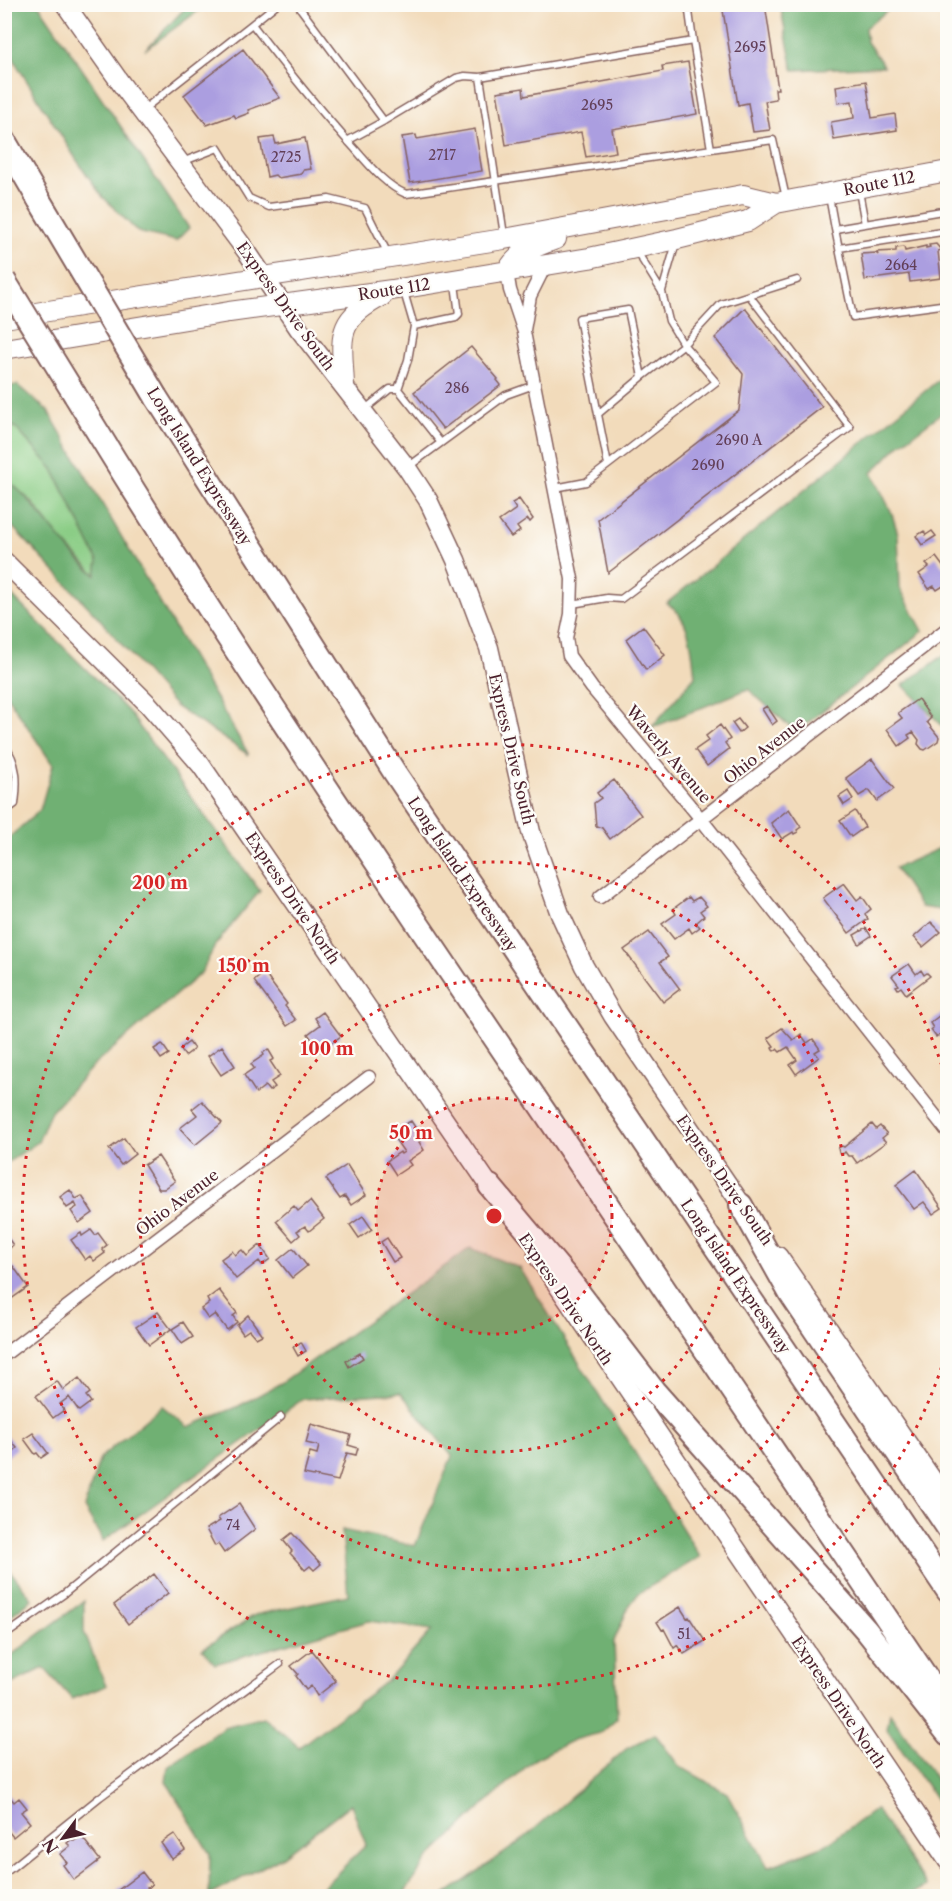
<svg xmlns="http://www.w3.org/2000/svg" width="952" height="1901" viewBox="0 0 952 1901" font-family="'Libre Caslon Text',serif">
<rect width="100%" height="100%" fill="#fdfcf7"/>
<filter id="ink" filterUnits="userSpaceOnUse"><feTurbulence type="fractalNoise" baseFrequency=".0167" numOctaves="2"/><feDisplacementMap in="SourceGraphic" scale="12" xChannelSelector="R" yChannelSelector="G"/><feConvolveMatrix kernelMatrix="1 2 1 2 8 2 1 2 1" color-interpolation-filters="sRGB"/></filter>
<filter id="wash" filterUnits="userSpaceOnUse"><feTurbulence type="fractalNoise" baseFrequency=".008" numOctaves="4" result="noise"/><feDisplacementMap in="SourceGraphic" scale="24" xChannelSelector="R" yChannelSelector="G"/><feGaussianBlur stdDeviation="1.35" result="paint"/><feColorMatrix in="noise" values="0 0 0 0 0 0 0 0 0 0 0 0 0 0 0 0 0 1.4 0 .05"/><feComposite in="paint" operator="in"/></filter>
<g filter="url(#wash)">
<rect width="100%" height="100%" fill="#f2dbbb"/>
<path fill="#8bcd86" stroke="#6a7658" stroke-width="1.5" d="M5 424 15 427 53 469 98 561 96 575 61 540 33 503 5 478Z"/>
<path fill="#70b073" stroke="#5d684f" stroke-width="1.5" d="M4 5H39L189 228 176 241 138 232 102 196 76 159 18 67 5 41Z
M188 5H206L145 50Z
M780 5H895L865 28 867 42 884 66 793 70Z
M947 373V409L898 446 872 473 891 511 898 534 900 588 923 631 796 732 748 689 651 728 695 676C692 650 691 618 667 603Z
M17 385 48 411 249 755 175 706 97 616 5 519V478C40 505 61 548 96 575L98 561 53 469 15 427 5 424V387Z
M4 588 128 711 260 891 216 944 201 973 93 1066 50 1113 38 1142 5 1164V841L40 810 53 765 5 693Z
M947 653V731L903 685Z
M947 845V911L921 907 895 868Z
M470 1248 520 1268 700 1557 639 1593 629 1606 614 1641 617 1718 600 1733 573 1740 535 1759 489 1800 427 1860 402 1896H314L366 1845 351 1804 283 1856 209 1896 210 1854 166 1781 168 1767 224 1727 263 1717 299 1747 388 1680 432 1630 369 1621 215 1664 202 1649 255 1615 348 1595 342 1530 415 1546 452 1456 401 1393 303 1399 103 1541 84 1508 100 1458 162 1406 188 1427 237 1407 281 1383Z
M5 1564 32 1599 5 1620H4Z
M84 1601V1632L106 1686 72 1699 44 1668 5 1687V1660Z
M890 1713 947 1795V1815L887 1729Z
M655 1734 679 1766 727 1793 768 1867 825 1845 876 1809 927 1886 909 1896H666L662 1892 655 1896H443L521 1841 626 1749Z"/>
<g id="blocks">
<path fill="#ab9ee0" d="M722 4H765L778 89H775L776 99 765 101 770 130 753 132 748 103 738 105Z
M243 49 280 98 248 110 249 113 236 118 234 115 207 125 184 95Z
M688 62 697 114 612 129 616 152 586 157 581 132 506 145 497 92 523 88 524 96 663 71 662 66Z
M866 81 872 118 895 114 897 130 834 140 831 122 854 118 852 101 838 103 836 86Z
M475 129 482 171 410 183 402 137 416 135 417 139Z
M274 137 276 144 305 138 311 169 303 170 301 174 278 178 275 175 267 177 260 139Z
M936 244 941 250 938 251 941 278 910 282 909 274 865 280 861 254 876 253 878 255 877 252 896 251V248L904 247 905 251 926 246V248L930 247 929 245Z
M745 308 822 407 608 573 598 519 739 410 743 374 715 338Z
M471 347 498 379 497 380 501 385 443 429 414 392Z
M519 499 533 519 530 522 528 519 517 527 520 531 511 537 499 521 516 509 512 503Z
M924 531 926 535 932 531 936 536 922 545 916 536Z
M936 557 948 573 944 578 948 583 937 590 934 586 929 589 919 574 929 567 926 564Z
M643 626 665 655 646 670 626 639Z
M918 699 931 718 927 722 939 737 938 741 925 750 922 749 918 744 919 740 913 732 908 735 910 738 899 746 887 729 902 718 898 713Z
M767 706 777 721 772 725 762 709Z
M738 719 745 728 739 733 732 723Z
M720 725 730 739 725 743 729 749 707 766 695 750 709 740 706 736Z
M872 759 894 789 877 801 869 790 859 796 846 778Z
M614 780 641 815 610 839 602 828 596 826 594 803 601 798 597 793Z
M848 791 853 799 844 805 839 797Z
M789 809 801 827 797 830 798 832 794 834 793 832 782 839 771 823Z
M855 811 865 827 851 837 840 821Z
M844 883 857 900 862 896 871 909 865 914 868 919 849 933 823 898Z
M689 897 692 901 699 897 707 906 700 911 704 916 696 923 700 927 692 933 689 928 674 939 662 924 676 914 673 909Z
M931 922 941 932 923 947 914 937Z
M866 928 871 936 859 944 854 935Z
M649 932 668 957 660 962 680 989 663 1002 624 950Z
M909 964 916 974 921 970 924 975 927 973 930 976 906 994 901 987 898 989 896 986 899 985 892 976Z
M264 973 287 1004 285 1006 296 1020 287 1026 254 981Z
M323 1012 341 1036 320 1051 308 1034 320 1025 315 1018Z
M944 1012 948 1016V1045L939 1035 936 1037 931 1030 933 1028 930 1023Z
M782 1028 793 1040 801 1034 807 1043 813 1039 820 1049 815 1052 819 1057 796 1074 790 1065 797 1060 788 1047 780 1052 777 1049 774 1051 772 1047 774 1046 768 1038Z
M189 1042 194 1049 185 1056 180 1049Z
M162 1044 169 1054 161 1059 154 1049Z
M222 1046 235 1066 221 1075 208 1056Z
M268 1049 274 1059 270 1061 280 1076 271 1082 275 1087 269 1091 265 1086 256 1093 244 1075 254 1068 251 1064 264 1055 263 1053Z
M202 1101 222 1123 195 1145 180 1128 197 1115 192 1109Z
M411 1121 423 1139 419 1142 424 1150 408 1161 411 1165 396 1175 387 1161 400 1152 401 1154 404 1152 392 1135 398 1131 397 1128Z
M872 1124 876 1129 880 1126 887 1134 882 1138 886 1142 857 1163 852 1156H848L845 1152 843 1154 839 1153 838 1148 842 1146 844 1147Z
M124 1138 135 1154 121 1165 109 1149Z
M158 1156 175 1181 164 1189H159L144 1165Z
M347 1165 366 1195 351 1205 345 1196 340 1199 326 1179Z
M916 1170 942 1208 933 1214 924 1202 914 1209 896 1185Z
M70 1190 76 1199 82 1196 93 1213 79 1223 71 1211 77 1207 75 1203 67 1208 60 1197Z
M310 1201 324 1219 309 1231 305 1226 297 1231 300 1235 293 1241 276 1221 294 1206 298 1211Z
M363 1216 372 1229 359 1238 350 1225Z
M91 1230 95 1235 98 1233 107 1245 102 1249 105 1253 94 1261 90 1256 85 1260 71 1240 81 1233 82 1236Z
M4 1233 13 1245 4 1254Z
M387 1238 400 1258 393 1262 381 1242Z
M260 1245 270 1259 262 1265 259 1261 236 1279 221 1259 232 1251 235 1255 242 1250 247 1256Z
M293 1248 307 1266 292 1278 278 1260Z
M13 1266 28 1287 4 1304V1273Z
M219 1290 237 1313 233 1316 237 1322 227 1330 215 1314 208 1319 201 1309 209 1303 207 1299Z
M158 1312 171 1329 149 1345 136 1327Z
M248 1315 262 1335 256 1338 249 1330 243 1334 237 1325Z
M183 1322 193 1337 182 1344 172 1329Z
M301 1342 306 1351 298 1356 293 1347Z
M360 1353 363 1358 349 1367 346 1361Z
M79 1378 90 1393 86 1396 91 1402 79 1411 69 1397 60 1404 64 1410 53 1418 36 1396 57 1381 63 1390Z
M311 1424 351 1435 348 1445 358 1448 356 1455 347 1453 338 1481 304 1474 310 1452 317 1454 319 1446 306 1443Z
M33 1433 48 1453 41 1458 37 1453 35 1454 24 1439Z
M5 1434 17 1448 5 1459Z
M239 1504 255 1529 224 1553 218 1544 215 1546 206 1529 220 1521 218 1518Z
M292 1533 321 1564 314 1570 310 1566 305 1570 290 1553 292 1551 283 1540Z
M154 1574 168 1593 128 1624 114 1605Z
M680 1607 687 1618 689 1617 705 1641 684 1654 678 1645 674 1648 664 1629 662 1630 657 1622Z
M312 1650 336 1681 317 1696 311 1686 306 1690 296 1676 298 1674 291 1666Z
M4 1790 14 1802 19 1798 27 1808 21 1812 30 1823 13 1837 4 1826Z
M174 1834 185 1850 172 1859 161 1843Z
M81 1836 100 1860 74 1880 63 1865 67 1863 60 1854 70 1846 67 1843 72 1839 74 1841Z
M142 1872 152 1885 147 1888 153 1896H120L117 1891Z"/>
</g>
</g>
<g filter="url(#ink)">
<use href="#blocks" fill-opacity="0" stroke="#85615d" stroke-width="1.5"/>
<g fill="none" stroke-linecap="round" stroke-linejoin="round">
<g stroke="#85615d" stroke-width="9">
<path id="lane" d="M297 4 384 121 347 141
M688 4 693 41
M252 24 277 4
M144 109 252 24C285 67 318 109 355 149 370 166 385 185 406 194L773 140 786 198
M384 121 456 78 465 76 480 77
M182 162 218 148 249 198 269 207 329 199 365 208 388 254
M859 191 865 224
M829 196 835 229
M948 210 835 229 853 317 948 304
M504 235 480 77 693 41 711 149
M839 248 948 231
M662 291 676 243
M414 326 456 317 459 314 455 284
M398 389 408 360 414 326 404 292
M364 410 390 389H398L441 443
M598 414 642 377
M608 465 579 318 628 310 642 377 683 345 721 304 797 280
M408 467 506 395 534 385
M555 488 586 482 716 382 683 344 669 321 662 292 636 250
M572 604 607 598 621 599 850 427 749 295
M4 745C18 762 18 782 15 804L4 812
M4 1636 64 1594 281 1417
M4 1874 100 1797 280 1664"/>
</g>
<g stroke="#85615d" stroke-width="15">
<path id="street" d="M507 272 510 290 524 332 572 579 571 614 566 638 569 656 592 688 701 819 948 1132
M524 330 530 296 545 266
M600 897 948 628
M4 1355 369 1077"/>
</g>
<g stroke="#85615d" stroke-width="21">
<path id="secondary" d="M65 4 122 85 247 252 299 329 407 468 428 500 456 560 489 648 531 832 560 914 584 966 613 1016 748 1214
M4 561 149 705 201 765 498 1198
M537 1255 948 1861
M778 1256 948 1502"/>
</g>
<g stroke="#85615d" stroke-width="22">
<path id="primary" d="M507 272C517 252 536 246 556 239
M4 318 504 239 743 195 776 203 948 171
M4 349 229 312 392 290 589 258 677 239 748 221 776 203
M344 385C342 337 334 321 382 296"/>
</g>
<g stroke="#85615d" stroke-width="26">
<path id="highway" d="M4 140 39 200
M75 395C183 573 299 747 415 920 591 1184 770 1446 948 1709
M156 397 395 773 948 1591
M490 1186 569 1280 654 1391 866 1630 948 1734
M741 1205 790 1293 948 1528"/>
</g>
<use href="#lane" stroke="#fff" stroke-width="6"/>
<use href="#street" stroke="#fff" stroke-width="12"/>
<use href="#secondary" stroke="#fff" stroke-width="18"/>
<use href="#primary" stroke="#fff" stroke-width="20"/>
<use href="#highway" stroke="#fff" stroke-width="22"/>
<g stroke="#85615d" stroke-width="26" stroke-linecap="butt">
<path id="highway-bridge" d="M39 200 156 397
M4 280 75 395"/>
</g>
<use href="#highway-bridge" stroke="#fff" stroke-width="22"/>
</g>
</g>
<circle cx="494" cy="1216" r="118" fill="#d62828" fill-opacity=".12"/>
<g fill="none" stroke="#d62828" stroke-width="3" stroke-dasharray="3 6">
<circle cx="494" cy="1216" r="118"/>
<circle cx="494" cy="1216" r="236"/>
<circle cx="494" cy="1216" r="354"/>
<path d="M947 1350A472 472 0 1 1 947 1082"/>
</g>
<g text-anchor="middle" stroke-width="4.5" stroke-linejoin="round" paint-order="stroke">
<g font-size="14" fill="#623f58">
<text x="750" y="52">2695</text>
<text x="597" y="110">2695</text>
<text x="442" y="160">2717</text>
<text x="286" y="162">2725</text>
<text x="901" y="270">2664</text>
<text x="457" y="393">286</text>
<text x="739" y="445">2690 A</text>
<text x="708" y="470">2690</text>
<text x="233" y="1530">74</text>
<text x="684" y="1639">51</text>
</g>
<g font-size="16" fill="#4a1f2b" stroke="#fdfcf7">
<text transform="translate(879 183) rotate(-11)" y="6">Route 112</text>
<text transform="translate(394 289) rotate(-9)" y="6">Route 112</text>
<text transform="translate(286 306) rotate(54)" y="6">Express Drive South</text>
<text transform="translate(200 466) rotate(58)" y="6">Long Island Expressway</text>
<text transform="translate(512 749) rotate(77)" y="6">Express Drive South</text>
<text transform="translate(764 750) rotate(-38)" y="6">Ohio Avenue</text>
<text transform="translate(669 754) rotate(50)" y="6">Waverly Avenue</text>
<text transform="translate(463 874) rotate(56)" y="6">Long Island Expressway</text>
<text transform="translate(293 898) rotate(56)" y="6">Express Drive North</text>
<text transform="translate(725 1180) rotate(55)" y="6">Express Drive South</text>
<text transform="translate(177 1202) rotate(-37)" y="6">Ohio Avenue</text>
<text transform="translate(736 1276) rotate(56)" y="6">Long Island Expressway</text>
<text transform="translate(566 1299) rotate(56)" y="6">Express Drive North</text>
<text transform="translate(839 1702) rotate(56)" y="6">Express Drive North</text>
</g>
</g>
<circle cx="494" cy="1216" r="9" fill="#d62828" stroke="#fdfcf7" stroke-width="3"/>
<g font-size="18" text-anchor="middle" font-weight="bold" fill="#d62828" stroke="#fdfcf7" stroke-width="4.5" stroke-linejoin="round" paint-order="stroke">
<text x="160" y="889">200 m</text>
<text x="244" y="972">150 m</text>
<text x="327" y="1055">100 m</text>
<text x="411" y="1139">50 m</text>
</g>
<rect width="952" height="1901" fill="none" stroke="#fdfcf7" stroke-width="24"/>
<g transform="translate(63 1838) rotate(237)" stroke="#fdfcf7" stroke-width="4.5" paint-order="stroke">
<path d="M0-4.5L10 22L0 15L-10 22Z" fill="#4a1f2b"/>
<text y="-9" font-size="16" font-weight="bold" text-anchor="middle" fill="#4a1f2b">N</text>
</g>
</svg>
